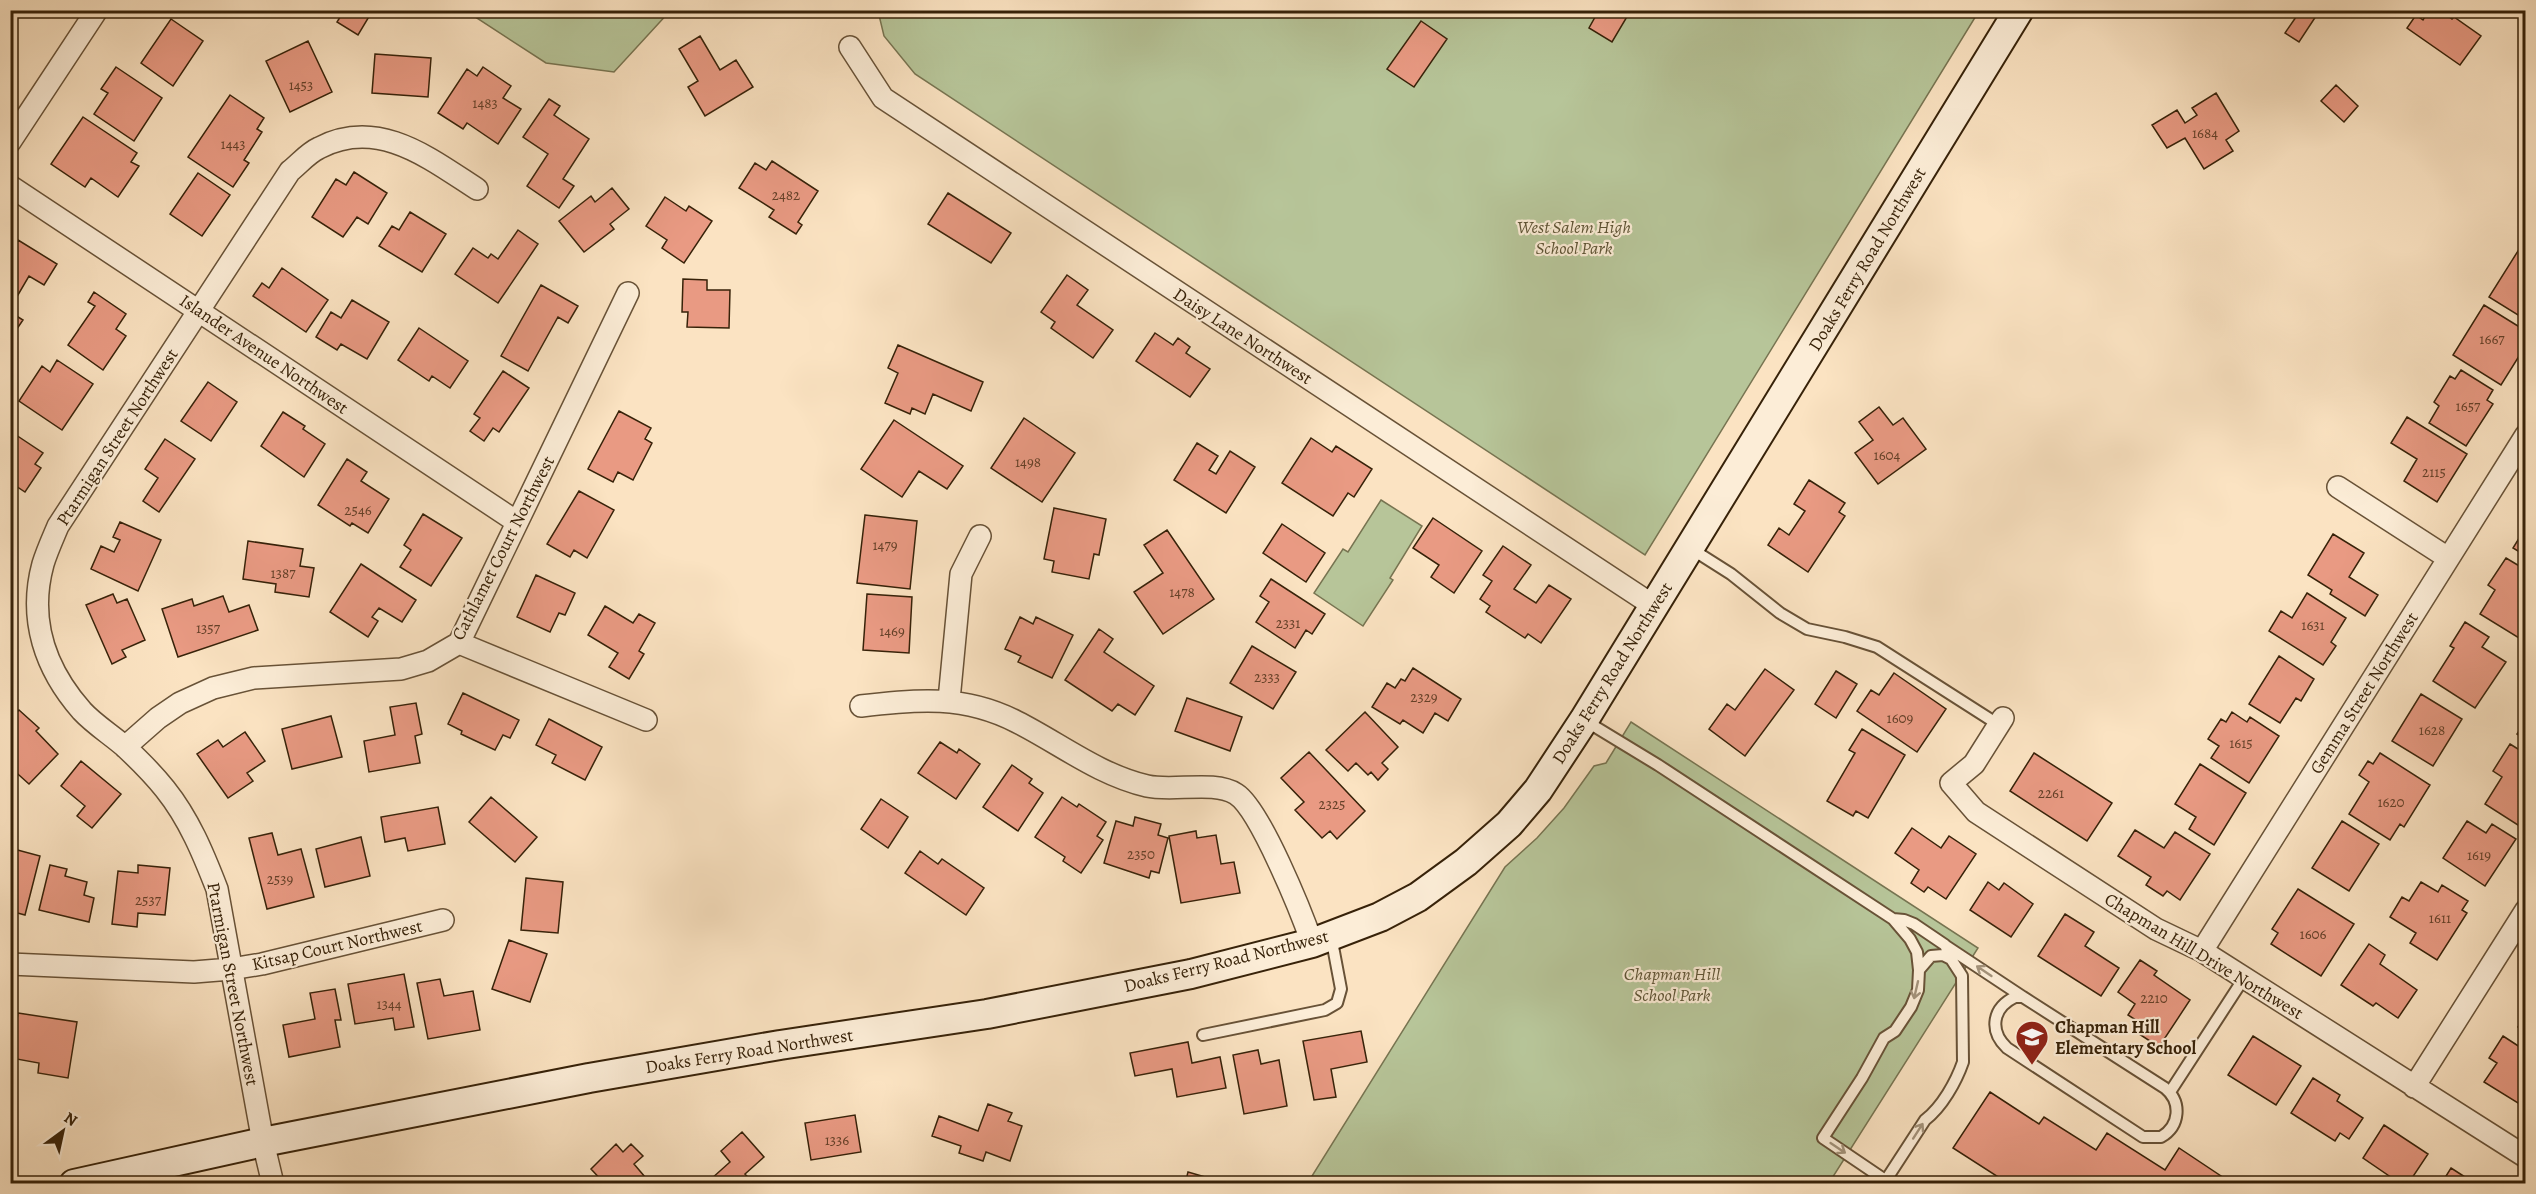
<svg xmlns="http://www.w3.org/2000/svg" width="2536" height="1194" viewBox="0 0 2536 1194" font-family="Alegreya,serif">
<rect width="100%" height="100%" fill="#fbe3c2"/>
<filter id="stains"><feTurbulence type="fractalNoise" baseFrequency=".00333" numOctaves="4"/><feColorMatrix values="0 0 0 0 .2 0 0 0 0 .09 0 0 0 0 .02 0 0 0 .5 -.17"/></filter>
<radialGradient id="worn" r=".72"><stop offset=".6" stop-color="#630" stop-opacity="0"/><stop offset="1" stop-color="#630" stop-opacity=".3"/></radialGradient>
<path fill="#b7c599" stroke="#777451" stroke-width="1.5" d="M466 11H670L614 72 546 63Z
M878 11H1979L1645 555 915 74 884 36Z
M1381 500 1422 526 1390 578 1393 580 1363 626 1314 593 1343 549 1348 552Z
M1631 722 1978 948 1829 1183 1307 1184 1505 867 1537 838 1564 808 1594 766 1606 763Z"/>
<path fill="#e99a83" stroke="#372209" stroke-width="1.5" d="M199 10H213L209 17Z
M336 10H373L358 35 337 22 342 14Z
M1599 10H1631L1612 42 1589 28Z
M2320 10 2299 42 2285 33 2296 17 2288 10Z
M2429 10H2440L2452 19 2454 17 2481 36 2460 65 2407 28 2416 15 2423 20Z
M171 19 203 41 173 86 141 63Z
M1421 21 1447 39 1414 87 1387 69Z
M700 36 720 70 736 60 753 87 705 116 688 87 698 81 679 49Z
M308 41 332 92 290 112 266 61Z
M10 47 16 71 10 72Z
M375 54 431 58 428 97 372 93Z
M116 67 162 98 134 141 94 114 108 93 101 89Z
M483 67 511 86 503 98 521 109 498 144 467 123 463 129 438 113 467 69 477 76Z
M2336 85 2358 106 2344 122 2321 101Z
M2216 93 2239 131 2226 140 2233 151 2204 169 2185 138 2167 148 2152 125 2177 110 2185 123 2197 115 2192 108Z
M230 95 264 118 257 129 262 132 244 160 249 163 233 187 188 157Z
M549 99 560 106 554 115 589 139 563 179 574 186 559 208 527 186 548 154 523 137Z
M83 117 137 153 131 162 139 166 118 197 91 178 85 187 51 164Z
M772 161 818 191 798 222 802 225 796 234 769 217 774 210 739 188 755 163 766 170Z
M354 172 387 193 368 224 357 217 343 237 312 217 336 179 346 185Z
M198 173 230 195 202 236 170 214Z
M612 188 629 209 610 224 614 229 584 252 559 221 591 196 595 202Z
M948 193 1011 233 991 263 928 224Z
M665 197 686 211 689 206 712 221 684 263 662 248 667 240 646 226Z
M410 212 446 234 422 272 379 246 392 226 399 230Z
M518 230 538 244 498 303 455 274 473 248 488 258 491 254 498 259Z
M18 240 57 264 44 285 29 276 15 300 10 298V252Z
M2523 243 2526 245V320L2489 297Z
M282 268 328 300 306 332 253 296 262 283 269 288Z
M1067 275 1088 290 1077 305 1113 330 1093 358 1051 328 1055 322 1041 312Z
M683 279 707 280V290H730L729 328 687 327 688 312H682Z
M541 285 578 306 568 323 558 317 528 371 501 356Z
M94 292 126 314 116 329 126 336 103 370 68 345 95 306 88 302Z
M352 300 389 322 367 359 341 344 337 350 316 337 331 312 341 318Z
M2484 305 2526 331V345L2501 385 2453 355Z
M10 312 23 320 10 339Z
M419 328 468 361 450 388 432 376 429 381 398 360Z
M1155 333 1173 345 1178 338 1190 347 1186 353 1210 369 1190 397 1136 361Z
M898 345 983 382 971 411 933 394 925 414 912 408 910 414 885 403 898 373 888 368Z
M57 360 93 384 62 430 19 401 42 366 50 372Z
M2461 370 2493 390 2487 400 2493 404 2466 446 2429 423 2439 406 2434 402 2450 376 2455 379Z
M503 371 529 388 499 432 493 428 484 441 470 431 480 418 474 414Z
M208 382 237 402 211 441 181 421Z
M1879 407 1893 425 1903 418 1926 449 1878 484 1855 453 1873 440 1859 422Z
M619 411 651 428 645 439 652 443 633 480 618 472 613 482 588 469Z
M283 412 305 426 303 429 325 444 304 477 261 446Z
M2407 417 2467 454 2437 502 2404 481 2417 459 2391 443Z
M1024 418 1075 453 1042 502 991 468Z
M894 420 963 466 947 489 919 471 902 497 861 469Z
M10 431 43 453 35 464 41 468 25 492 10 482Z
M1311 438 1332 452 1336 446 1372 469 1354 497 1348 493 1333 516 1282 483Z
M165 439 195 459 159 512 143 501 158 478 145 469Z
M1197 443 1218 456 1209 470 1216 474 1230 451 1255 467 1226 513 1174 480Z
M347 459 367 472 361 481 389 499 368 533 352 523 350 526 318 505Z
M1809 480 1845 503 1839 512 1845 516 1808 572 1768 545 1779 528 1789 535 1805 511 1794 504Z
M579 491 614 510 587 558 574 550 570 557 547 544Z
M1054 508 1106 519 1099 555 1094 554 1089 579 1052 572 1054 561 1044 559Z
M423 514 462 538 431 586 400 567 411 550 404 545Z
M865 515 917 521 910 589 857 583Z
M1433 518 1482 551 1454 593 1431 577 1439 565 1413 548Z
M120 522 161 540 138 591 91 569 101 546 114 552 120 540 113 537Z
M1282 524 1325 553 1306 582 1263 553Z
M2526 527V556L2513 548Z
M1167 530 1214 599 1163 634 1134 592 1163 573 1144 545Z
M2333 534 2364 553 2349 577 2378 595 2365 616 2330 594 2332 590 2308 575Z
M248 541 303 549 300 566 314 568 309 597 275 592 276 584 243 579Z
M1503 546 1531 565 1514 589 1536 603 1549 585 1571 599 1541 643 1528 634 1525 638 1486 612 1490 606 1480 599 1492 581 1483 575Z
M2506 558 2526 570V628L2519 638 2480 614 2495 590 2488 585Z
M361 564 416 600 402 622 379 608 372 617 378 621 368 637 330 612Z
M536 575 575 593 565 615 559 613 550 632 517 617Z
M1271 579 1325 614 1312 634 1306 630 1295 648 1256 622 1269 602 1260 596Z
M2307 593 2346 618 2331 642 2336 646 2323 665 2269 631 2281 611 2292 618Z
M113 594 117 603 127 599 145 640 122 650 126 657 112 664 86 605Z
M867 594 912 597 909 653 863 650Z
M223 596 229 612 249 605 258 630 178 657 162 609 192 599 194 606Z
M605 606 633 623 639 614 655 623 639 651 644 654 629 679 609 667 618 653 588 635Z
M1020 617 1033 624 1036 617 1073 635 1052 678 1018 662 1021 656 1005 649Z
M2465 622 2489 637 2482 647 2506 662 2475 708 2433 681 2454 648 2450 646Z
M1099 629 1113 639 1104 652 1154 686 1135 715 1118 704 1112 711 1065 680Z
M1252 646 1296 672 1273 709 1230 683Z
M2279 656 2314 679 2301 701 2296 698 2280 723 2249 704Z
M1413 668 1461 699 1448 721 1435 713 1423 733 1403 720 1400 724 1372 707 1387 683 1395 688 1401 679 1405 681Z
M1765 669 1794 690 1745 756 1709 729 1727 704 1735 710Z
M1836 671 1857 684 1836 718 1815 704Z
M1894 673 1946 709 1917 752 1857 711 1871 690 1879 695Z
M10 682 17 689 10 697Z
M463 693 519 720 510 738 503 735 495 750 461 734 462 731 448 724Z
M2421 694 2462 719 2433 766 2392 741Z
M1187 698 1242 717 1230 751 1175 731Z
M416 703 422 734 415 736 420 763 369 772 364 741 395 735 390 707Z
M19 710 39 728 36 731 58 754 29 784 10 767V719Z
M1365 712 1398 747 1382 763 1388 769 1378 780 1371 772 1368 775 1356 763 1348 771 1326 750Z
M2232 712 2247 722 2250 717 2279 736 2249 783 2211 758 2219 746 2208 739 2221 719 2226 722Z
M331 716 342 757 292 769 282 729Z
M549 719 602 747 585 780 552 763 556 755 536 745Z
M2526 720V740L2517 734Z
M1862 729 1905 755 1868 818 1856 811 1853 816 1827 801 1855 753 1849 750Z
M245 732 265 761 247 773 253 781 228 798 197 754 218 740 223 747Z
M940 742 957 753 959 749 980 764 956 799 918 773Z
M2510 744 2526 754V820L2521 827 2485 804 2502 777 2493 771Z
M1309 752 1365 811 1337 839 1330 831 1322 838 1295 810 1304 802 1281 778Z
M2034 753 2112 803 2087 841 2010 791Z
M2380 753 2430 785 2404 827 2400 824 2390 840 2349 814 2369 782 2359 775 2368 761 2373 764Z
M81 761 121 794 92 828 77 816 85 806 61 786Z
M2200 764 2246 793 2214 845 2189 829 2196 817 2175 804Z
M1012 765 1032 779 1029 783 1043 793 1018 831 983 807Z
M491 797 537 837 515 862 469 822Z
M1062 797 1077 807 1079 804 1106 822 1097 836 1103 840 1081 873 1063 861 1065 857 1035 837Z
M881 799 908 817 888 848 861 829Z
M438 807 445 844 408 851 405 838 385 842 381 817Z
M1135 817 1161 824 1158 835 1168 838 1159 873 1151 871 1149 878 1104 863 1116 821 1133 826Z
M2342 821 2379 844 2349 891 2312 868Z
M2467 821 2486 833 2492 824 2516 839 2485 886 2443 858Z
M1912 828 1941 848 1949 836 1976 854 1946 899 1928 887 1924 892 1911 883 1919 870 1895 853Z
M2135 830 2164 848 2175 832 2210 854 2180 900 2167 891 2163 896 2146 885 2151 877 2118 856Z
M1196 831 1197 838 1216 835 1221 864 1234 862 1240 893 1181 903 1169 836Z
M272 833 278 855 301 849 314 897 267 909 249 838Z
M361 837 370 876 325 887 316 849Z
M10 848 40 856 25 915 10 911Z
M920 851 938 864 942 859 984 888 966 915 905 873Z
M50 865 67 869 65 876 87 882 84 895 94 898 89 922 39 910Z
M138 865 170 868 165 915 138 913 137 927 112 924 118 871 138 873Z
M526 878 563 882 558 933 521 930Z
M1988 882 1999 890 2004 883 2033 904 2011 937 1970 910Z
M2421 882 2438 892 2442 885 2468 901 2462 910 2467 913 2437 960 2410 943 2416 933 2390 917 2402 897 2409 901Z
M2298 889 2354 924 2321 976 2271 944 2278 933 2272 929Z
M2065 914 2094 932 2085 946 2119 968 2101 996 2038 956Z
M509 940 547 954 530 1002 492 989Z
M2369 944 2385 955 2380 964 2417 990 2398 1018 2376 1003 2373 1006 2341 985Z
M2140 960 2157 971 2154 975 2190 1000 2159 1047 2133 1030 2139 1022 2128 1015 2135 1004 2118 992Z
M404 974 414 1027 395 1030 393 1018 355 1024 348 984Z
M440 979 444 996 473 991 480 1030 428 1039 417 983Z
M335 989 341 1020H335L340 1047 289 1057 283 1025 315 1019 310 993Z
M18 1013 77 1022 68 1078 38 1073 39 1063 11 1058Z
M2526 1014V1031L2518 1027Z
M1361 1031 1367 1062 1331 1069 1336 1097 1314 1100 1303 1041Z
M2253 1036 2301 1066 2276 1105 2228 1075Z
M2503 1036 2526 1051V1108L2484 1082 2497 1063 2489 1058Z
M1188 1042 1192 1063 1220 1057 1226 1088 1177 1097 1172 1069 1135 1076 1130 1053Z
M1258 1050 1261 1064 1279 1060 1287 1106 1244 1114 1233 1055Z
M2313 1078 2340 1095 2337 1101 2363 1118 2349 1139 2340 1133 2335 1141 2291 1113Z
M1990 1092 2039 1124 2044 1117 2096 1150 2107 1133 2165 1170 2179 1148 2233 1184H2001L2003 1180 1953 1148Z
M988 1104 1012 1113 1008 1121 1022 1126 1010 1161 986 1152 983 1161 959 1153 961 1146 932 1136 939 1116 978 1131Z
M855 1115 861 1152 811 1160 805 1123Z
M2384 1125 2428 1154 2408 1184H2401L2363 1158Z
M742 1132 764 1157 745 1174 754 1184H715L711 1179 730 1162 721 1151Z
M616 1144 623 1152 631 1144 643 1156 634 1164 651 1184H605L591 1169Z
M2451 1168 2476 1184H2441Z
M1188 1172 1229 1184H1185Z"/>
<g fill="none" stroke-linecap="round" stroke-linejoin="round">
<g stroke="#685237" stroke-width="14">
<path id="service" d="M1690 548 1731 574 1780 613 1807 629 1845 637 1877 647 1999 725
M1584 720 1658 765 1893 919 1910 939 1917 952 1919 970 1918 990 1911 1007 1895 1031 1884 1038 1862 1078 1823 1138 1891 1184
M1946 946 2023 997
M1919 970 1931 956 1943 955 1951 959
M2015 997H2023L2165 1088C2182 1102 2180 1126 2161 1137H2143L2007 1048C1989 1031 1992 1008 2015 997Z
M1203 1035 1325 1010 1337 1003 1341 989 1331 936
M2170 1092 2244 978
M1886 1180 1925 1120C1942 1107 1956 1082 1963 1062L1962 976 1951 959 1945 945 1914 924 1904 920 1893 919"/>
</g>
<g stroke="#685237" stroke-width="24">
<path id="minor" d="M850 47 883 98 1654 606
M10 142 97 10
M10 186 517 522
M2338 487 2448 558
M459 643 646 720
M949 700 961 574 980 536
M861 706C917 699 965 695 1017 722 1059 743 1099 775 1147 786 1173 792 1214 780 1236 794 1260 809 1302 914 1312 943
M2003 718 1974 764 1951 783 1976 812 2156 929 2202 951 2526 1157
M125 747 158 718 180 703 213 688 254 678 401 669 428 661 459 643 628 293
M2202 951 2526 435
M10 964 194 972 231 969 262 964 443 920
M2414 1087 2526 910
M273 1184 263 1142 217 889C203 853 189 819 165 789 153 774 138 759 124 746 110 734 94 724 82 711 45 669 28 619 43 564 47 551 53 538 58 526L290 171C299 164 308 153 319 148 378 117 429 158 477 189"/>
</g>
<g stroke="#372209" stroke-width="32">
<path id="secondary" d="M74 1184 263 1142 589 1078 780 1045 987 1014 1191 974 1312 943 1380 917 1418 897 1466 862 1509 824 1538 790 1584 720 2019 10"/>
</g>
<use href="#service" stroke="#fcedd7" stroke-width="10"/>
<use href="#minor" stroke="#fcedd7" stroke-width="21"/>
<use href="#secondary" stroke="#fcedd7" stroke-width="28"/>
</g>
<defs><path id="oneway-shaft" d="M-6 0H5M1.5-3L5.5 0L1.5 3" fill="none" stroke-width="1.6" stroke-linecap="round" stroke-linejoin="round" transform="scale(1.5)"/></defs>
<g stroke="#a3927a">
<use href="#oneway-shaft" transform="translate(1984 971) rotate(-146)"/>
<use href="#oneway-shaft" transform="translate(1916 990) rotate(103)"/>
<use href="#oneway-shaft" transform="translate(1918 1131) rotate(-57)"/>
<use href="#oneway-shaft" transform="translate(1838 1148) rotate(34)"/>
</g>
<defs>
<g id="school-pin" transform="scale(1.725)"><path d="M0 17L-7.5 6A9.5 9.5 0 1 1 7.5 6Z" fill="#8f2418" stroke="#fcedd7"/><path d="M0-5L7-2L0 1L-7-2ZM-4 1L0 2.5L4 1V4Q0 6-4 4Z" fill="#fff"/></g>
</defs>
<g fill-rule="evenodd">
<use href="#school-pin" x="2032" y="1037"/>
</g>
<g text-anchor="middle" stroke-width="4.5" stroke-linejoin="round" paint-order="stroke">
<g font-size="15" fill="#644028">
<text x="301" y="90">1453</text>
<text x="485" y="108">1483</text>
<text x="2205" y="138">1684</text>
<text x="233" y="149">1443</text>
<text x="786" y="200">2482</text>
<text x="2492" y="344">1667</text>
<text x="2468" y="411">1657</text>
<text x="1887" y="460">1604</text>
<text x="1028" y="467">1498</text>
<text x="2434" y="477">2115</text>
<text x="358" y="515">2546</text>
<text x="885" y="550">1479</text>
<text x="283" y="578">1387</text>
<text x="1182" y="597">1478</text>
<text x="1288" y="628">2331</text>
<text x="2313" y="630">1631</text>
<text x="208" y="633">1357</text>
<text x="892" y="636">1469</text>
<text x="1267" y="682">2333</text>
<text x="1424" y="702">2329</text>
<text x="1900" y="723">1609</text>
<text x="2432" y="735">1628</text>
<text x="2241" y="748">1615</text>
<text x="2051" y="798">2261</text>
<text x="2391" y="807">1620</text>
<text x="1332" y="809">2325</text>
<text x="1141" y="859">2350</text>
<text x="2479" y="860">1619</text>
<text x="280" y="884">2539</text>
<text x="148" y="905">2537</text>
<text x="2440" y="923">1611</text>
<text x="2313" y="939">1606</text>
<text x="2154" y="1003">2210</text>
<text x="389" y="1009">1344</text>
<text x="837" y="1145">1336</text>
</g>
<g font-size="18" font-style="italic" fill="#5d5334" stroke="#fcedd7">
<text x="1574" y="233">West Salem High<tspan x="1574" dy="21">School Park</tspan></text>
<text x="1672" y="980">Chapman Hill<tspan x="1672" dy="21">School Park</tspan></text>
</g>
<g font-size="18" fill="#372209" stroke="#fcedd7">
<text transform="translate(1867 259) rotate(-59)" y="6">Doaks Ferry Road Northwest</text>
<text transform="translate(1243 336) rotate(33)" y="6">Daisy Lane Northwest</text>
<text transform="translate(264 354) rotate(34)" y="6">Islander Avenue Northwest</text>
<text transform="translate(117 437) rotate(-57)" y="6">Ptarmigan Street Northwest</text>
<text transform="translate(503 548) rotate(-63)" y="6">Cathlamet Court Northwest</text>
<text transform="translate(1612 673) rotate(-58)" y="6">Doaks Ferry Road Northwest</text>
<text transform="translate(2364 693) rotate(-58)" y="6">Gemma Street Northwest</text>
<text transform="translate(337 945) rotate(-13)" y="6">Kitsap Court Northwest</text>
<text transform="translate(2204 956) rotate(31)" y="6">Chapman Hill Drive Northwest</text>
<text transform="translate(1226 961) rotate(-14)" y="6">Doaks Ferry Road Northwest</text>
<text transform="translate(233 984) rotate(79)" y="6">Ptarmigan Street Northwest</text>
<text transform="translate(749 1051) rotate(-9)" y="6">Doaks Ferry Road Northwest</text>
</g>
<g font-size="18" font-weight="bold" fill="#372209" stroke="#fcedd7" text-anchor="start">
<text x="2055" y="1033">Chapman Hill<tspan x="2055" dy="21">Elementary School</tspan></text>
</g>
</g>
<rect width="2536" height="1194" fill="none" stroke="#fbe3c2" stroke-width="36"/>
<rect x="12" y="12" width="2512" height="1170" fill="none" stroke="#372209" stroke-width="3"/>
<rect x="18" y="18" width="2500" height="1158" fill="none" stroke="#372209" stroke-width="1.5"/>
<g transform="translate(63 1131) rotate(33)" stroke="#fcedd7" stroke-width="4.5" paint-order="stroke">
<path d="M0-4.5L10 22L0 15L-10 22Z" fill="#372209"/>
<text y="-9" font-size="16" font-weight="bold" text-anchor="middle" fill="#372209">N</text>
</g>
<rect width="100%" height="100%" filter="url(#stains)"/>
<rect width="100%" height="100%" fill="url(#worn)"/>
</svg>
